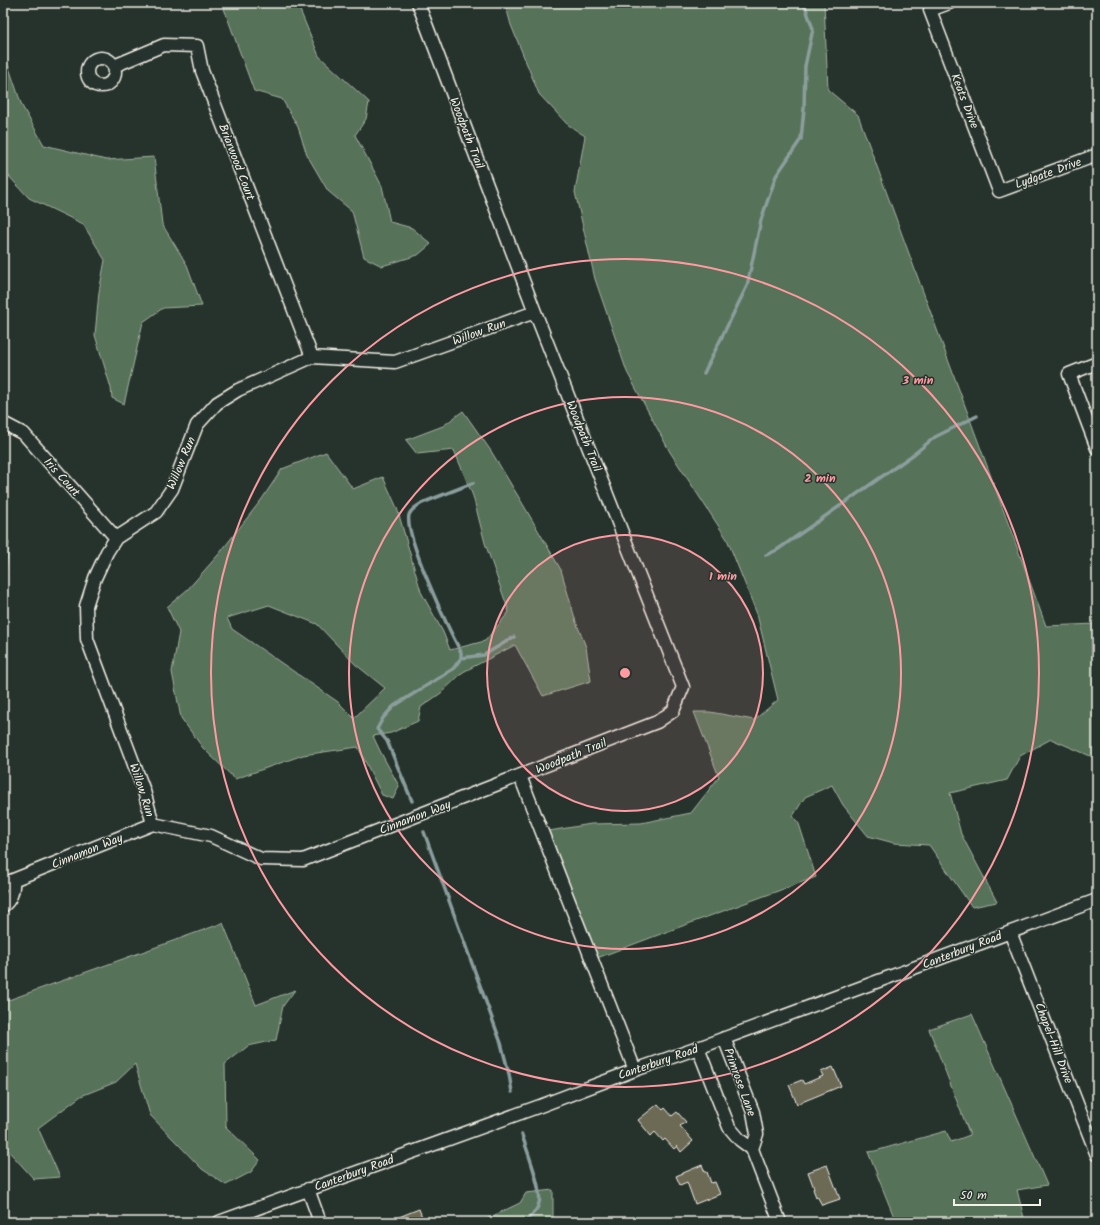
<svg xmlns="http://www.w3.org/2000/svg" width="1100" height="1225" viewBox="0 0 1100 1225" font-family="Kalam,sans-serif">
<rect width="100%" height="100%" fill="#26332d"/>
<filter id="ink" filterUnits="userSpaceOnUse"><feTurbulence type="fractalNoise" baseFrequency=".025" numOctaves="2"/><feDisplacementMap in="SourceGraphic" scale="8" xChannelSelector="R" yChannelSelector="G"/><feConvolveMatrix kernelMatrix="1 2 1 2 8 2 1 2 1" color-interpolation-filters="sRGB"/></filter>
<g filter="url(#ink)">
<path fill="#567259" stroke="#a5b2a0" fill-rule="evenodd" d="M222 3H297L319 56 369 102 366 119 355 135 382 186 390 222 412 228 431 244 418 255 382 266 364 257 352 211 328 191 307 155 298 127 282 99 254 91Z
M505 3H824L828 90 858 115 1046 626 1097 624V751L1095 758 1051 739 1020 756 1007 780 950 793 961 834 997 902 972 907 929 845 894 843 868 836 843 805 832 785 805 797 793 816 799 824 816 877 666 932 597 958 549 831 591 824 641 823 691 813 719 777 694 712H710L754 720 778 700 757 614 727 539 670 452 627 372 595 279 575 192 585 136 567 124 539 94 511 25Z
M3 50 22 106 44 145 106 160 154 157 162 224 187 265 202 306 163 308 143 322 124 404 112 398 111 388 95 335 99 292 105 260 83 224 29 198 6 173 3 163Z
M463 411 491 451 524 506 561 570 576 622 586 647 591 681 543 696 515 645 463 672 441 693 421 707 418 721 391 733 373 736 380 751 399 786 393 799 382 795 358 747 303 755 235 779 203 748 181 718 172 672 179 632 167 607 188 589 219 554 262 499 282 469 326 452 353 489 383 477 397 508 421 592 443 632 450 650 485 641 509 612 485 543 473 496 454 450 417 454 406 440 443 426ZM269 605 317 624 355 664 385 688 354 718 338 702 232 629 227 618Z
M3 533 9 543 6 570 3 575Z
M223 923 256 1005 295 990 283 1006 276 1040 248 1046 225 1064 226 1127 260 1160 251 1172 226 1185 202 1169 150 1115 135 1064 116 1082 81 1096 38 1128 60 1177 34 1179 3 1145V1002Z
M972 1014 1047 1185 1017 1190 1025 1222H896L868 1152 875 1151 946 1131 951 1142 970 1135 929 1029Z
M553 1190V1222H480L520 1203 526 1193Z"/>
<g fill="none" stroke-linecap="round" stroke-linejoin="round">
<path stroke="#8b9e9d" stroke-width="3.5" d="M704 373 747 286 761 220 776 176 801 139 804 109 805 66 813 29 804 3
M766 555 777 550 914 454 935 437 977 416
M461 658 484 655 514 637
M412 801 387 741 377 729 383 718 394 706 453 669 461 658V652C449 630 404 535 409 515 411 509 417 506 422 503L473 483
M424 832 501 1043 509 1074 512 1092
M522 1135C526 1148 543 1191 539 1203 537 1212 530 1216 524 1222"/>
</g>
<path fill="#6c6955" stroke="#f4f1e8" d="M833 1067 841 1086 797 1104 789 1085 802 1080 804 1084 823 1076 821 1072Z
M658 1104 663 1110 665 1108 672 1116 677 1112 686 1122 680 1126 693 1141 681 1152 677 1146 674 1149 665 1139 663 1141 655 1132 651 1136 638 1120Z
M702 1165 705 1172H707L711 1183 715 1182 720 1194 695 1204 687 1182 680 1185 676 1176Z
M827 1165 840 1199 822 1205 817 1196 816 1197 813 1189 814 1188 808 1172Z
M419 1209 424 1222H389V1221Z"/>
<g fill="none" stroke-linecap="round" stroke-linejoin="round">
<g stroke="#f4f1e8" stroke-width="15">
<path id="minor" d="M949 3 930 10 999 191 1097 155
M87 72a14 14 0 1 1 28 0a14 14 0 1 1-28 0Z
M114 66 164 45 197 46 202 71 312 357
M1097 363 1069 374 1097 448
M3 423 24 434 116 538
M520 776 635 1070
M153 824 144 791 87 639 86 606 95 578 107 552 116 538 156 512 172 489 197 425 217 403 238 390 312 357 395 362 535 312
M3 884 153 824 211 836 261 859 303 860 657 722 673 711 683 687 535 312 418 3
M3 906C11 900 14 890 13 881
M1010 932 1097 1155
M724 1038 753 1112 757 1134 752 1149
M698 1048 729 1127 740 1140 752 1149 780 1222
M308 1189 320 1222
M219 1222 540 1106 635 1070 698 1048 1097 900"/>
</g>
<use href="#minor" stroke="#26332d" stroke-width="12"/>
</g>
</g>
<circle cx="625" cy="673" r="138" fill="#ff9aa2" fill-opacity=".12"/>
<g fill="none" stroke="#ff9aa2" stroke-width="2">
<circle cx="625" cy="673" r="138"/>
<circle cx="625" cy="673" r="276"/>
<circle cx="625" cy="673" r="414"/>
</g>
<g text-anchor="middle" stroke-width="3" stroke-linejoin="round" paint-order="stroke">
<g font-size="12" fill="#f4f1e8" stroke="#26332d">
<text transform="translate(965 101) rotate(69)" y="4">Keats Drive</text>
<text transform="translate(467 133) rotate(69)" y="4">Woodpath Trail</text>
<text transform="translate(237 162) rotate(69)" y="4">Briarwood Court</text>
<text transform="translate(1048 173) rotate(-20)" y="4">Lydgate Drive</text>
<text transform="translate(479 332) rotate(-20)" y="4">Willow Run</text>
<text transform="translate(584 436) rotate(68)" y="4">Woodpath Trail</text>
<text transform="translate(181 463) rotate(-67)" y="4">Willow Run</text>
<text transform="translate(62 477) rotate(48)" y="4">Iris Court</text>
<text transform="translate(571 756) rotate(-22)" y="4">Woodpath Trail</text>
<text transform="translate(142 790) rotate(72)" y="4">Willow Run</text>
<text transform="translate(415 817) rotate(-21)" y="4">Cinnamon Way</text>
<text transform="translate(87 851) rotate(-22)" y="4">Cinnamon Way</text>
<text transform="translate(962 950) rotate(-21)" y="4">Canterbury Road</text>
<text transform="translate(1054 1043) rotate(69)" y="4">Chapel-Hill Drive</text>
<text transform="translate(658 1062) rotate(-19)" y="4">Canterbury Road</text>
<text transform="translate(740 1082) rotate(70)" y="4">Primrose Lane</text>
<text transform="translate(354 1173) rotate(-20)" y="4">Canterbury Road</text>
</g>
</g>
<circle cx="625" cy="673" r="6" fill="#ff9aa2" stroke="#26332d" stroke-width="2"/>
<g font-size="12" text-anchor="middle" font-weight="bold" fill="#ff9aa2" stroke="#26332d" stroke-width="3" stroke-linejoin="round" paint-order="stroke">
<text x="918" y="384">3 min</text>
<text x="820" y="482">2 min</text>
<text x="723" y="580">1 min</text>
</g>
<rect width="1100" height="1225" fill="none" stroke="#26332d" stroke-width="16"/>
<rect x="8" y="8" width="1084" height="1209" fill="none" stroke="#f4f1e8" stroke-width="1.5" filter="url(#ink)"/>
<path d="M954 1199v6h86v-6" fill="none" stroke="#f4f1e8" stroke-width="2"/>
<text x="960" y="1199" font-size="12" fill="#f4f1e8" stroke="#26332d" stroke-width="3" paint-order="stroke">50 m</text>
</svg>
